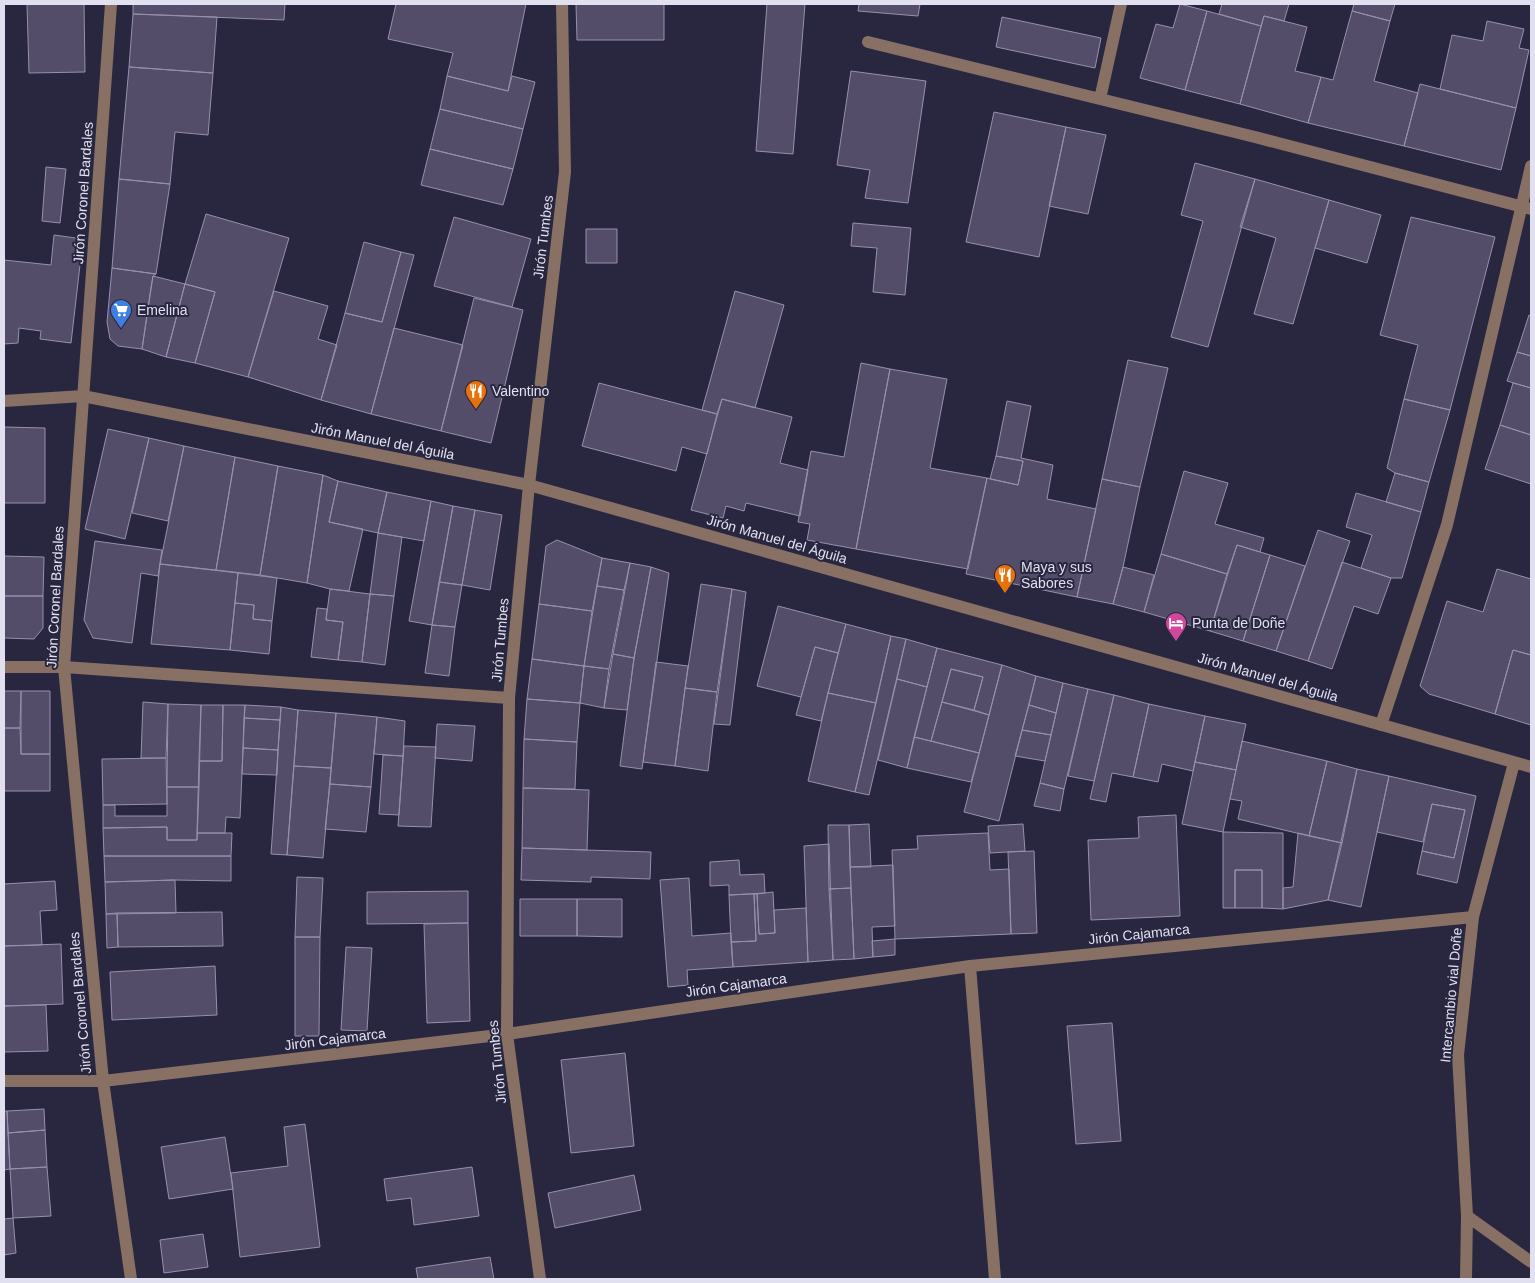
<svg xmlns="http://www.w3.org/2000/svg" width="1535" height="1283" viewBox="0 0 1535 1283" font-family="Helvetica,sans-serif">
<rect width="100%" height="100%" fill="#292740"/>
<path fill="#544d69" stroke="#978faf" d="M27 4H84L85 72 29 73Z
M133 4H285L284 20 133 14Z
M396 4H526L508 91 447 76 453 53 388 39Z
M576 4H664V40H577Z
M767 4H805L793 154 756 151Z
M859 4H920L918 16 858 11Z
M1180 4 1207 11 1185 90 1140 78 1156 24 1173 28Z
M1222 4H1289L1284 21 1264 16 1261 26 1219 14Z
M1354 4H1395L1390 21 1352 11Z
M1207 11 1261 26 1240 104 1185 90Z
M1352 11 1390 21 1374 81 1418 93 1404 146 1308 123 1321 77 1333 80Z
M133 14 217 17 213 73 129 67Z
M1264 16 1307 27 1295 71 1321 77 1308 123 1240 104Z
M1002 17 1101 38 1095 68 996 47Z
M1487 21 1524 29 1519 48 1529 50 1516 108 1440 89 1452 35 1483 41Z
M129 67 213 73 208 135 175 132 170 184 119 179Z
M851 71 926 81 908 203 865 198 870 170 837 165Z
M447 76 508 91 512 76 535 82 523 129 440 109Z
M1420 84 1516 108 1501 170 1404 146Z
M440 109 523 129 513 169 430 149Z
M994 112 1066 127 1039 257 966 242Z
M1066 127 1106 135 1088 214 1049 206Z
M430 149 513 169 503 205 421 185Z
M1195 163 1255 179 1208 347 1171 337 1203 221 1181 215Z
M46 167 66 169 60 223 42 221Z
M119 179 170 184 156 274 112 268Z
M1255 179 1329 200 1293 324 1254 314 1276 238 1240 227Z
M1329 200 1381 215 1367 263 1315 248Z
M206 214 289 238 248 377 195 363 215 292 185 284Z
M454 217 531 239 512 307 434 286Z
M1411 217 1495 237 1450 410 1404 399 1418 345 1380 335Z
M853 223 911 228 905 295 873 292 877 248 851 246Z
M586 229H617V263H586Z
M54 235 83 239 71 343 40 339 41 331 19 328 18 343 4 344V260L51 265Z
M364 242 401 252 382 322 345 313Z
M401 252 414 255 371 414 321 400 345 313 382 322Z
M112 268 156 274 153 276 151 287 142 349 118 346 110 339 107 322Z
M153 276 185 284 166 357 142 349Z
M185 284 215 292 195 363 166 357Z
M274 291 328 306 318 339 337 345 321 400 248 377Z
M735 291 784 305 755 408 722 399 717 414 702 410Z
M474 298 523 310 491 443 441 431Z
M1529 315 1531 316V356L1517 352Z
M394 328 463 345 441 431 371 414Z
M1517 352 1531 356V388L1507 381Z
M1128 360 1168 368 1140 487 1102 479Z
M861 363 890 369 856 549 807 540 810 524 798 522 811 451 844 457Z
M890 369 947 379 930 468 987 478 968 569 856 549Z
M599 383 717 414 707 454 682 447 676 471 582 446Z
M1513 383 1531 388V435L1500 425Z
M722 399 792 417 780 463 808 470 800 516 746 503 744 511 726 506 723 518 691 510Z
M1404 399 1450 410 1429 482 1395 473 1387 468Z
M1007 401 1031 406 1021 458 1053 465 1047 499 1096 509 1077 597 966 574 987 478 1018 485 1023 461 996 456Z
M1500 425 1531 435V484L1485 469Z
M4 427 45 428V503H4Z
M108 429 149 438 125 539 85 529Z
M149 438 184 446 168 521 132 513Z
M184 446 235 457 216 570 160 564Z
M996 456 1023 461 1018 485 990 479Z
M235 457 278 466 260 575 216 570Z
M278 466 323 475 307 583 260 575Z
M1184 471 1228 483 1215 524 1264 538 1260 552 1237 545 1227 574 1161 554Z
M1395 473 1429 482 1421 512 1386 502Z
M323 475 338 481 329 522 363 529 349 591 330 589 307 583Z
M1102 479 1140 487 1123 567 1113 604 1077 597Z
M338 481 387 492 378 533 329 522Z
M387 492 431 501 424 541 378 533Z
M1356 493 1421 512 1402 578H1391L1361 568 1372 535 1346 527Z
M431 501 453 506 432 625 409 621Z
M453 506 475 510 462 585 439 582Z
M475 510 502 515 490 590 462 585Z
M1318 530 1350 541 1308 661 1276 651Z
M378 533 402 537 394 596 370 594Z
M557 540 602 558 592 611 539 604 546 546Z
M95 541 162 550 158 576 141 573 132 643 93 638 84 620Z
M1237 545 1270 555 1243 641 1210 631Z
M1161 554 1227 574 1210 631 1144 612Z
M1270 555 1305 566 1276 651 1243 641Z
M4 556 44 557 43 596H4Z
M602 558 630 563 624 590 597 586Z
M1342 562 1391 578 1378 614 1354 606 1332 669 1308 661Z
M630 563 651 567 634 658 613 654Z
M160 564 238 573 230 650 151 644Z
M651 567 669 573 642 769 620 766 634 658Z
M1123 567 1154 575 1144 612 1113 604Z
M1497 569 1531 579V655L1513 650 1495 714 1429 694 1420 686 1447 601 1483 612Z
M238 573 277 578 272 621 253 619 254 605 235 603Z
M439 582 462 585 455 627 432 625Z
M701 584 732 589 717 692 685 688Z
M597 586 624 590 609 669 584 666Z
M330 589 370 594 362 662 338 660 343 622 326 620Z
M732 589 746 592 730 725 714 724Z
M370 594 394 596 385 665 362 662Z
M4 596H43V628L34 639 4 638Z
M235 603 254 605 253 619 272 621 269 654 230 650Z
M539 604 592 611 584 666 532 659Z
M778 606 846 624 838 653 815 647 801 697 757 686Z
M317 608 327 609 326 620 343 622 338 660 311 657Z
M846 624 891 636 876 703 828 693Z
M432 625 455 627 449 676 425 673Z
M891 636 906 639 869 795 855 792Z
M906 639 937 648 927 687 897 679Z
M815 647 838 653 821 721 796 715Z
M937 648 1002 665 989 715 974 710 983 677 951 669 931 741 914 737Z
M1513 650 1531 655V725L1495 714Z
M613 654 634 658 627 710 604 708Z
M532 659 584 666 580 703 527 699Z
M656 662 688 666 675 766 643 762Z
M1002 665 1036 676 999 821 964 812Z
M584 666 609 669 604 708 580 703Z
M951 669 983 677 974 710 942 702Z
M1036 676 1063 683 1056 713 1029 705Z
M897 679 927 687 907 768 878 760Z
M1063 683 1088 689 1064 789 1040 783Z
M685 688 717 692 708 771 675 766Z
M1088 689 1114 695 1094 781 1068 776Z
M4 691H21L20 728H4Z
M21 691H50V754H21Z
M828 693 876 703 855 792 808 781Z
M1114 695 1149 704 1133 777 1112 773 1106 802 1090 799Z
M527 699 580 703 577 742 524 739Z
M143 702 168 704 166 758H141Z
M942 702 989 715 979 753 931 741Z
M168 704 201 705 199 787H167Z
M1149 704 1205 716 1193 771 1162 764 1158 782 1133 777Z
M201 705H223L222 761H199Z
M223 705H245L240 818 226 817 225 833H197L199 761H222Z
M245 705 281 707 280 720 244 718Z
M1029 705 1056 713 1051 735 1022 730Z
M281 707 298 710 287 855 271 854Z
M298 710 336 713 331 768 294 766Z
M336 713 377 717 371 787 330 784Z
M1205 716 1246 724 1236 770 1195 762Z
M377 717 405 721 403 756 374 754Z
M244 718 280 720 278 750 243 748Z
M437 724 475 726 472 761 435 758Z
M4 728H20L21 754H50V791H4Z
M1022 730 1051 735 1045 761 1015 756Z
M914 737 979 753 971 782 907 768Z
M524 739 577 742 575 789 523 788Z
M1242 741 1327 761 1309 836 1238 819 1242 801 1230 799Z
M404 746 436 747 431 827 398 826Z
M243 748 278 750 277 775 242 774Z
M383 755 403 756 399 815 379 814Z
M166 758 167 804 103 805 102 759Z
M1327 761 1357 769 1342 843 1309 836Z
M1195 762 1236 770 1223 832 1182 824Z
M294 766 331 768 323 858 287 855Z
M1357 769 1389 776 1361 907 1328 900Z
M1389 776 1476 796 1457 883 1417 874 1422 851 1454 858 1465 810 1432 804 1423 842 1377 832Z
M1040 783 1064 789 1060 811 1034 806Z
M330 784 371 787 366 832 325 829Z
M167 787H199L197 840H167V827L103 828V805H115V816H167Z
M523 788 589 790 587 850 522 848Z
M1432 804 1465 810 1454 858 1422 851Z
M1176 815 1180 916 1091 920 1088 840 1139 838 1138 817Z
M869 824 871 867H850L849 825Z
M1023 824 1025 851 990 853 988 826Z
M828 825H849L851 888 829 889Z
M167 827V840H197V833H232L231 856H104L103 828Z
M1223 832 1283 833V909L1262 908V870H1235V908H1223Z
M988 833 990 870 1009 869 1011 934 895 939 892 850 918 849 917 836Z
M1298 833 1342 843 1328 900 1283 909V888L1293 887Z
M829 844 833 960 808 962 804 846Z
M522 848 651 852 650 879 591 877V882L521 880Z
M1034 851 1037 933 1011 934 1008 852Z
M104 856H231V881L175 880 105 882Z
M739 860 740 875 764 874 765 893 729 895V885L710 886V862Z
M893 865 895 926 872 927 873 957 854 959 850 867Z
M1235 870H1262V908H1235Z
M297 877 323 878 320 937H295Z
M689 878 692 936 731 933 733 967 687 970 688 985 668 987 660 880Z
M175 880 176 913 106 914 105 882Z
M55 881 57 910 40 911 42 945 4 946V884Z
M851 888 854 959 833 960 829 889Z
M468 891V923L367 924V892Z
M773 892 775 933 759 934 757 894Z
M754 894H757L759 934 775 933 774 910 806 908 808 962 733 967 731 942 756 941Z
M754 894 756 941 731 942 729 895Z
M520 899H577V936H520Z
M577 899H622V937L577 936Z
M222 912 223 946 118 947 117 913Z
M117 913 118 947 107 948 106 914Z
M468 923 470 1021 427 1023 424 924Z
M295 937H320L319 1036H295Z
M895 939V955L873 957 872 941Z
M61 944 63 1004 4 1006V946Z
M346 947 372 948 367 1031 341 1030Z
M215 966 217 1015 112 1020 110 972Z
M46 1005 48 1051 4 1052V1006Z
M1112 1023 1121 1141 1076 1144 1067 1026Z
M625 1053 634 1146 571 1153 561 1060Z
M44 1109 45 1130 8 1133 7 1111Z
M4 1111H7L10 1169 4 1170Z
M305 1124 320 1247 240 1257 231 1173 288 1166 284 1127Z
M45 1130 47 1167 10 1169 8 1133Z
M225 1137 233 1189 169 1199 161 1147Z
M47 1167 51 1216 13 1218 10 1169Z
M472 1167 479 1216 414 1225 411 1198 387 1201 384 1179Z
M634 1175 641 1210 555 1228 548 1193Z
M13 1218 16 1253 4 1255V1219Z
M203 1234 208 1267 164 1273 160 1240Z
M490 1257 494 1279H418L416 1268Z"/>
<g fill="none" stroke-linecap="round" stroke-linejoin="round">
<path stroke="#887065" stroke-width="12" d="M111 4 64 667 103 1081 131 1279
M868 42 1255 137 1531 209
M1100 99 1121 4
M4 401 83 396 529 485 1531 767
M4 667H64L509 698
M1381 725 1447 525 1531 166
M970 966 995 1279
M4 1081H103L507 1034 970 966 1473 917
M1467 1216 1531 1262
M540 1279 507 1034 509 698 529 485 565 172 562 4
M1466 1279 1467 1216 1458 1055 1473 917 1514 763"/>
</g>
<defs>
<g id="supermarket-pin" transform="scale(1.125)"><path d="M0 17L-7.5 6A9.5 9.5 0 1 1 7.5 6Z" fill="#3f7fe0" stroke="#292740"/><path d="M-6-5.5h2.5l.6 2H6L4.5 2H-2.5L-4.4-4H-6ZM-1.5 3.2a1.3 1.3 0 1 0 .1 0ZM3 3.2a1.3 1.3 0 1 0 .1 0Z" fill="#fff"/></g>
<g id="restaurant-pin" transform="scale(1.125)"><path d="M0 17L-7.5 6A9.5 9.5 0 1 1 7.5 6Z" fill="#e8710a" stroke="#292740"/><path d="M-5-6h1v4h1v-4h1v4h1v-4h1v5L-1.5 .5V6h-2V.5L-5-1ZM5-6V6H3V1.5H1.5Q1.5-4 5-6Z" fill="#fff"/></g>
<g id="hotel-pin" transform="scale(1.125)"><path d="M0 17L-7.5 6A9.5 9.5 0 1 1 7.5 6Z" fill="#d1479c" stroke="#292740"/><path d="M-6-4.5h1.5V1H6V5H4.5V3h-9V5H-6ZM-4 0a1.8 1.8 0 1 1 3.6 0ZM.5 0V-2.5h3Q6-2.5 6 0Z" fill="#fff"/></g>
</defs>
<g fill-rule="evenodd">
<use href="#supermarket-pin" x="121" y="310"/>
<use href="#restaurant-pin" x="476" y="391"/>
<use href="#restaurant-pin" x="1005" y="575"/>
<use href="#hotel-pin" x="1176" y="623"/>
</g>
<g text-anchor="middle" stroke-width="4" stroke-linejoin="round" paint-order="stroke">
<g font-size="14" fill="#e0e0f1" stroke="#292740">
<text transform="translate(83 193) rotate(-86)" y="5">Jirón Coronel Bardales</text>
<text transform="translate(543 237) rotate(-83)" y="5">Jirón Tumbes</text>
<text transform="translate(383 441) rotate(11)" y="5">Jirón Manuel del Águila</text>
<text transform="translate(777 539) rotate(16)" y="5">Jirón Manuel del Águila</text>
<text transform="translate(55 597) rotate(-87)" y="5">Jirón Coronel Bardales</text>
<text transform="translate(500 640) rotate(-85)" y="5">Jirón Tumbes</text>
<text transform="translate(1268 677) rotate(16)" y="5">Jirón Manuel del Águila</text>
<text transform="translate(1139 934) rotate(-6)" y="5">Jirón Cajamarca</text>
<text transform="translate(736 985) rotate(-8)" y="5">Jirón Cajamarca</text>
<text transform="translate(1451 995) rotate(-85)" y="5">Intercambio vial Doñe</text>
<text transform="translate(80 1003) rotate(-95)" y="5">Jirón Coronel Bardales</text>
<text transform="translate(335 1039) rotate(-7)" y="5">Jirón Cajamarca</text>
<text transform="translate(497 1062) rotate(-96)" y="5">Jirón Tumbes</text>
</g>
<g font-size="14" fill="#e0e0f1" stroke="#292740" text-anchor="start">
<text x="137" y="315">Emelina</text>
<text x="492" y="396">Valentino</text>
<text x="1021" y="572">Maya y sus<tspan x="1021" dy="16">Sabores</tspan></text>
<text x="1192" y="628">Punta de Doñe</text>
</g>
</g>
<rect width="1535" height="1283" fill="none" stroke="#e0e0f1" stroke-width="10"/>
</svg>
